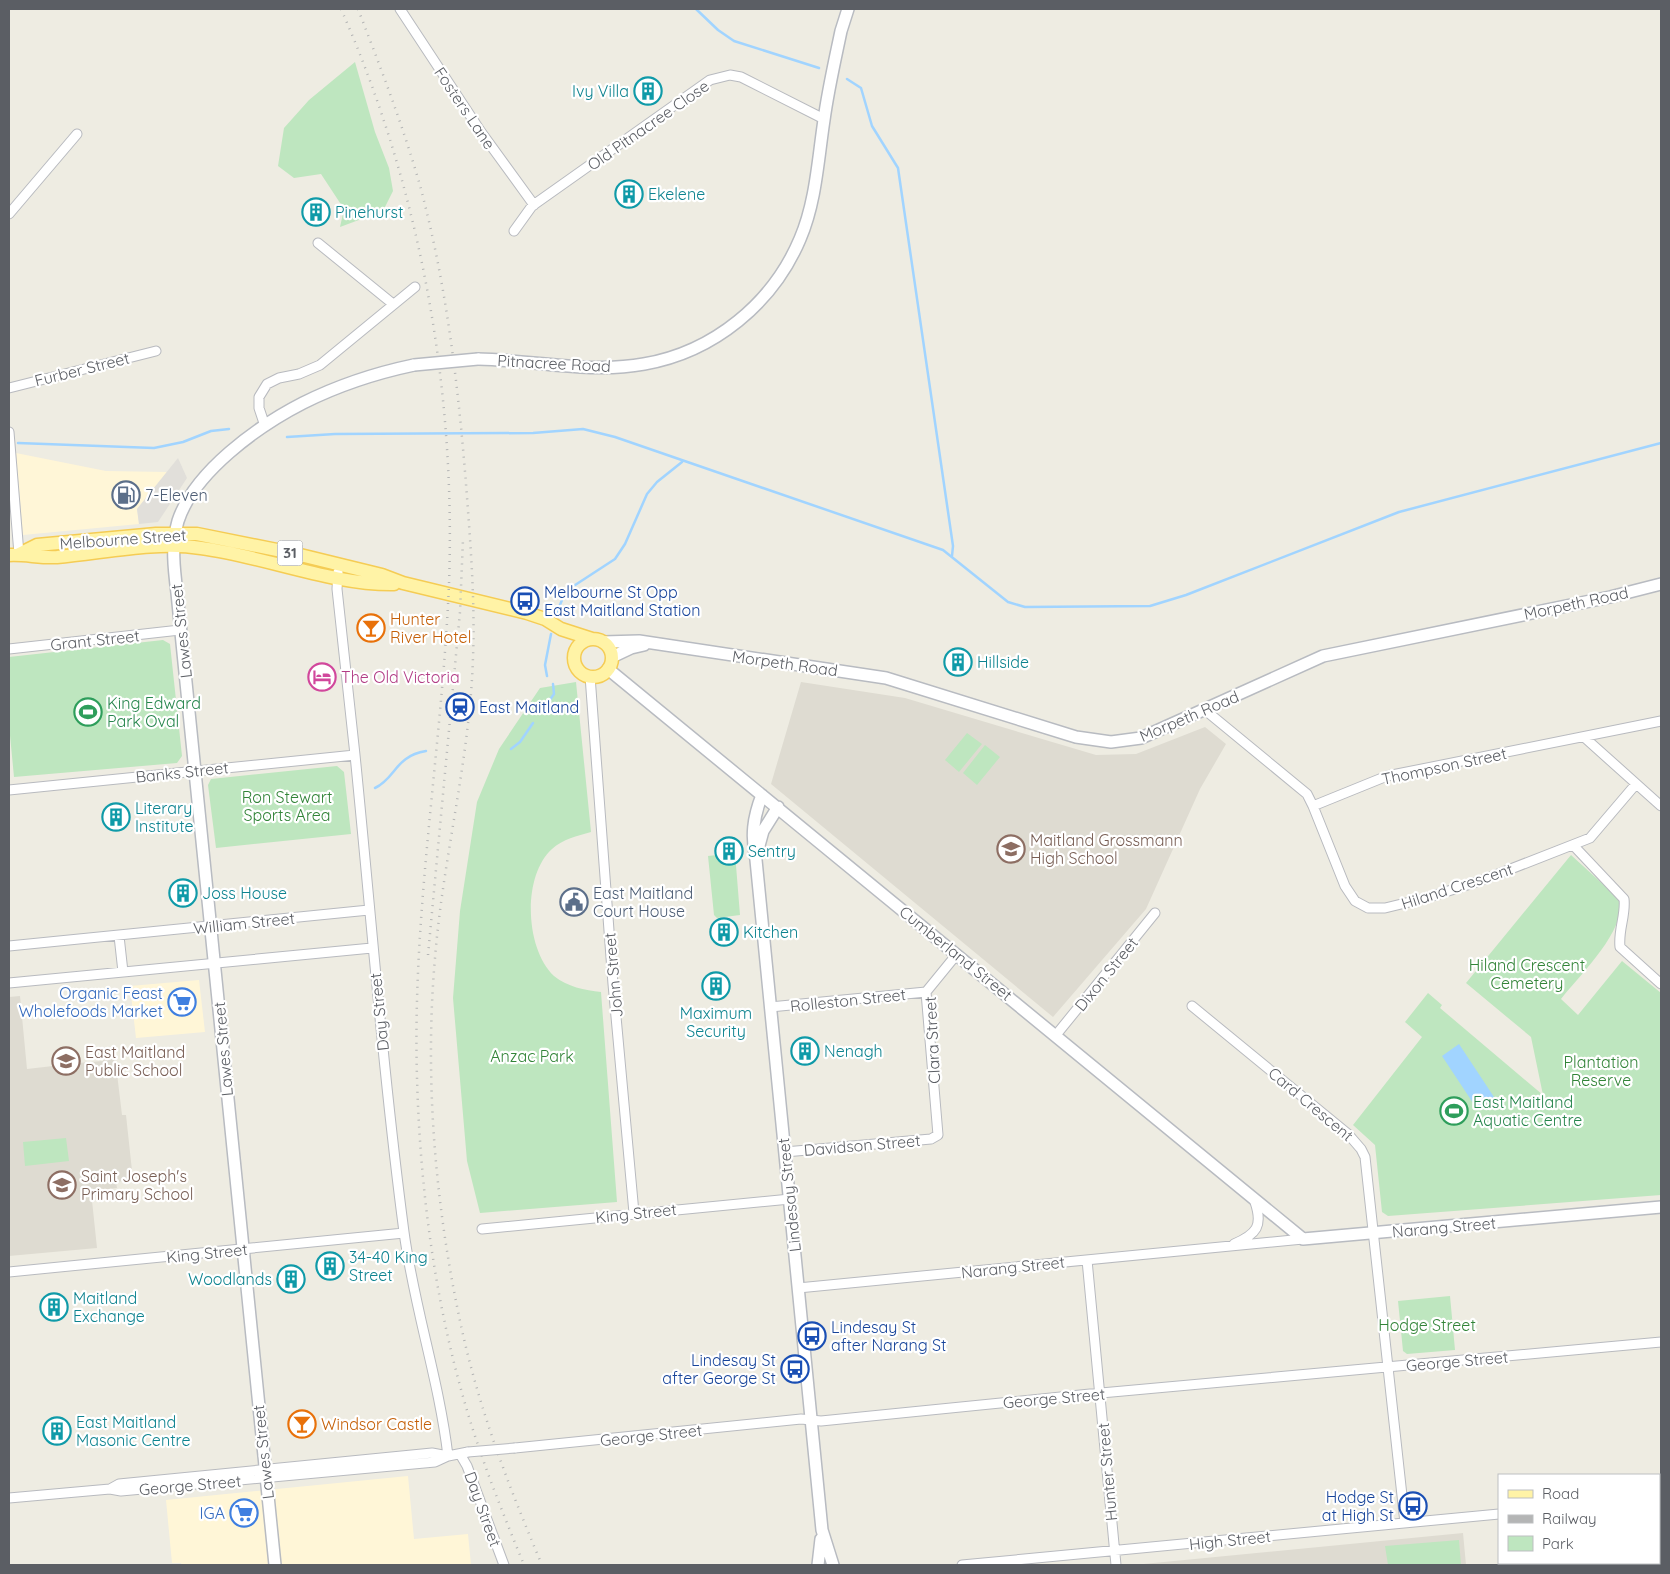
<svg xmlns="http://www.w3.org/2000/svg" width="1670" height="1574" viewBox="0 0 1670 1574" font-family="Quicksand,sans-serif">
<rect width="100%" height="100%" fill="#eeece2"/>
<path fill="#fff6d7" d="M16 453 106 471 167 472 137 509 139 524 23 535Z
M199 980 205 1032 136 1038 130 986Z
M408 1476 414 1539 468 1534 471 1565H182L181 1563H172L166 1500Z"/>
<path fill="#e1dfda" d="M178 458 187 478 158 522 139 524 137 509Z"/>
<path fill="#dedbd1" d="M801 682 905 698 1096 755 1136 754 1205 727 1226 744 1200 789 1146 909 1053 1017 771 784Z
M20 996 27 1069 53 1066V1062L77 1059 78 1063 103 1061V1058L115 1057 122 1115H126L133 1180 116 1182 117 1188 91 1191 97 1248 9 1256V997Z
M1463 1533 1466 1565H1133Z"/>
<path fill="#bee6bf" d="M355 62 375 132 389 168 393 191 383 211 340 227 344 209 321 174 294 178 278 166 284 128 309 100Z
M163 640 170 644 182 756 177 763 14 777 9 725V657Z
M576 682 591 832C577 836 563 839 552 849 522 876 525 949 554 976 567 987 585 990 601 992L617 1202 480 1213 467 1161 453 998 460 911 477 802 499 749 540 688Z
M967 733 982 744 959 772 945 760Z
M985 745 1000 757 977 785 963 773Z
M337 766 344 772 351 834 216 848 208 785 211 779Z
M735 853 740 915 717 918 714 915 708 856Z
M1571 855 1618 898C1631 926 1578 977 1561 999L1578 1015 1622 961 1661 993V1195L1388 1216 1382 1212 1375 1145 1353 1125 1422 1037 1405 1022 1428 993 1442 1005 1440 1008 1543 1095 1531 1037 1466 983Z
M66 1138 69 1161 25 1166 23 1142Z
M1450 1296 1455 1350 1407 1354 1403 1351 1398 1301Z
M1459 1540 1461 1565H1388L1385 1546Z"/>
<path fill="#a1d4ff" d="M1459 1044 1494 1097 1477 1109 1442 1056Z"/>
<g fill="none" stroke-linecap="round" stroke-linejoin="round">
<path stroke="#a1d4ff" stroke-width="2.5" d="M696 9 718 30 734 41 819 68
M847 79 861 88 872 126 898 168 953 546 952 556
M287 437 335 434 533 433 583 429 615 437 943 550 1008 602 1025 607 1150 606 1186 595 1399 512 1661 443
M18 443 154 448 183 442 211 431 229 429
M556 615 564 595 569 589 615 559 625 544 647 494 657 482 682 462
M547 676 545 665 551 634
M542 711 554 694 553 684
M511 749 520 742 533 723
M375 788C396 778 395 756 426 751"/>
<g stroke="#b8babf" stroke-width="11">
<path id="street" d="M400 9 481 132 534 205
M9 214 77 134
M514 231 532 206 710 80 730 75 741 77 824 119
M318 243 393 304
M9 388 156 351
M265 426 259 408V397L267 384 279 378 299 374 320 365 415 287
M9 432 19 554
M338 572 337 589C343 644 349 699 355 755 371 914 383 1073 404 1232 414 1307 439 1380 448 1456
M9 649 180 630
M590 676 613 984 634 1213
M1205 710 1307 794 1313 806 1387 776 1661 721
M1584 737 1661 806
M9 790 355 755
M1313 806 1345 886 1355 901 1368 908H1385L1426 898 1480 881 1590 838 1636 784
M1573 845 1624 899C1626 915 1618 930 1620 947L1661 984
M119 936 123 972
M9 946 369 910
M9 983 372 948
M1192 1006 1348 1134 1361 1149 1365 1157 1405 1523
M770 1007 926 992
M1056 1035 1155 913
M785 1152 931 1139 938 1135 926 992 957 954
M482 1229 790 1199
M1234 1244C1257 1234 1263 1226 1255 1202
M1087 1260 1116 1565
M9 1272 404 1233
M798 1288 1303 1239
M515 1448 801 1419 821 1421 1090 1394 1661 1342
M460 1454 467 1466 504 1565
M110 1489 119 1484 432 1453 448 1456
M1659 1497H1661
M9 1498 110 1489 121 1491 435 1462 448 1456 468 1452
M962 1565 1499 1514"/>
</g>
<g stroke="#b8bbc1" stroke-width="14">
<path id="secondary" d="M478 359C533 360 590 374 644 364 714 352 773 303 800 239 816 202 818 159 824 120 828 90 835 60 841 31L848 9
M603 642 639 641 886 678 1076 737 1111 742 1141 738 1323 656 1610 597 1661 584
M612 657 631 648 644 645
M608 669 1303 1239 1661 1207
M762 795C753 818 751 836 756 860L822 1530 833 1565
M757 853 763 831 778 807
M275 1565 177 593C174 569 171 545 178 521 194 472 258 426 303 403 337 386 376 373 414 365
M818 1565 821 1539"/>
</g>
<g stroke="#f5cc54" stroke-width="15">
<path id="primary" d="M19 554 37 545 156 534H197L292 553 382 575 403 583 527 613 545 619 561 629 592 639
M9 555C25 554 40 558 57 557 104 553 154 541 201 548 263 556 332 585 394 584
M574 658a19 19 0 1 1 38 0a19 19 0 1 1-38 0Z"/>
</g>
<use href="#street" stroke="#fff" stroke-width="9"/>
<use href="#secondary" stroke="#fff" stroke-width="11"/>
<use href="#primary" stroke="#fff3a6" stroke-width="12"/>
<path stroke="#b4b5b5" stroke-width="2.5" stroke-dasharray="1 6" stroke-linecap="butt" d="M341 9C420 188 456 388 449 584 442 749 412 912 417 1078 420 1186 434 1296 464 1400 480 1457 502 1511 524 1565
M358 9C380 66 402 123 419 182 447 284 459 392 467 497 471 551 475 604 473 657 470 759 443 857 435 958 424 1083 436 1216 464 1339 482 1417 511 1492 542 1565
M428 955 460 612 463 539"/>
<g stroke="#b8babf" stroke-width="11" stroke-linecap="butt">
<path id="street-bridge" d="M468 1452 515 1448"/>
</g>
<g stroke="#b8bbc1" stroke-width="14" stroke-linecap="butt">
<path id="secondary-bridge" d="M414 365 478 359"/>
</g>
<use href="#street-bridge" stroke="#fff" stroke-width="9"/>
<use href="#secondary-bridge" stroke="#fff" stroke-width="11"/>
</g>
<defs>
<g id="building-ring" transform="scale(1.4375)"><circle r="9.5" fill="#fff" stroke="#0f9aa8" stroke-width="1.5"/><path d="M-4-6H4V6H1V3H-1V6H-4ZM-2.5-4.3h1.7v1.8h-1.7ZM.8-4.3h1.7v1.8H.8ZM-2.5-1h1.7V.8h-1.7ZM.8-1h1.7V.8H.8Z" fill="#0f9aa8"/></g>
<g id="fuel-ring" transform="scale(1.4375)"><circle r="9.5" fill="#fff" stroke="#5c6f8a" stroke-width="1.5"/><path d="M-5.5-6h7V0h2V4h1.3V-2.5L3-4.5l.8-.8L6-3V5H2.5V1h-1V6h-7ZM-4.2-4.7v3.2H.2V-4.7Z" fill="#5c6f8a"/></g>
<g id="bus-ring" transform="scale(1.4375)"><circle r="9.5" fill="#fff" stroke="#1a4fb4" stroke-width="1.5"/><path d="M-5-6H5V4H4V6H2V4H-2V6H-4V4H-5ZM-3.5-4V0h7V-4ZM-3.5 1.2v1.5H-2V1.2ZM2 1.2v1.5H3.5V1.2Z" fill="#1a4fb4"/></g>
<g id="bar-ring" transform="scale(1.4375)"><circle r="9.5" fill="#fff" stroke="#e8710a" stroke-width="1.5"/><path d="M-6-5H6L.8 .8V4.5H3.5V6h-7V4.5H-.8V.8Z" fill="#e8710a"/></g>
<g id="hotel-ring" transform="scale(1.4375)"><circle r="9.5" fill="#fff" stroke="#d1479c" stroke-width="1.5"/><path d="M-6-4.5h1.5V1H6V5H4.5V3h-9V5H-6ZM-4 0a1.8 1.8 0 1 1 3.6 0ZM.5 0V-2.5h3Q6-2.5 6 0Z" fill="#d1479c"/></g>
<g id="station-ring" transform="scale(1.4375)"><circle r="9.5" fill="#fff" stroke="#1a4fb4" stroke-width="1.5"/><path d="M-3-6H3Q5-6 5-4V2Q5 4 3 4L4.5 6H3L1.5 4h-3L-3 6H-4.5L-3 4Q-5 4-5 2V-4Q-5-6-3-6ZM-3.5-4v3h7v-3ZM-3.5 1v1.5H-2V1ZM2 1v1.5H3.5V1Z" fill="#1a4fb4"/></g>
<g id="stadium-ring" transform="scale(1.4375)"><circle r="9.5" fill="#fff" stroke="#2e9e5b" stroke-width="1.5"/><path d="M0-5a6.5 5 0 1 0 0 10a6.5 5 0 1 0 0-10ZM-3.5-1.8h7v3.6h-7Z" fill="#2e9e5b"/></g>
<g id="school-ring" transform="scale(1.4375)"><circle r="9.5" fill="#fff" stroke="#8d6e63" stroke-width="1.5"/><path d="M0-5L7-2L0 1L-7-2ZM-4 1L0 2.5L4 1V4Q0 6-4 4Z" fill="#8d6e63"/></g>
<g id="civic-ring" transform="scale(1.4375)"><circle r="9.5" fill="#fff" stroke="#5c6f8a" stroke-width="1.5"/><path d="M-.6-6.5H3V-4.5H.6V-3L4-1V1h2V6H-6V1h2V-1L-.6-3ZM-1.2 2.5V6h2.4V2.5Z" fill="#5c6f8a"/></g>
<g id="supermarket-ring" transform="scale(1.4375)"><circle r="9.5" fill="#fff" stroke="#3f7fe0" stroke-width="1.5"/><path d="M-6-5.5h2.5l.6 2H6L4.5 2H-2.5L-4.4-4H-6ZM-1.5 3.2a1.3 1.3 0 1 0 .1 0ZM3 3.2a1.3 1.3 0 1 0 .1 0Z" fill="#3f7fe0"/></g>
</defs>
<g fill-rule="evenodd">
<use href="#building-ring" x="648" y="91"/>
<use href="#building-ring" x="629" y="194"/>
<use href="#building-ring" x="316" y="212"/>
<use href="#fuel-ring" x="126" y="495"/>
<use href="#bus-ring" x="525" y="601"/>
<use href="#bar-ring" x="371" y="628"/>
<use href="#building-ring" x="958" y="662"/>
<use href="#hotel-ring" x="322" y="677"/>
<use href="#station-ring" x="460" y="707"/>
<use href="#stadium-ring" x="88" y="712"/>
<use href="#building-ring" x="116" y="817"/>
<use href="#school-ring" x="1011" y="849"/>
<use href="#building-ring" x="729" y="851"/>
<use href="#building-ring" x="183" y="893"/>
<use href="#civic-ring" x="574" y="902"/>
<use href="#building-ring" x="724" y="932"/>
<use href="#building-ring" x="716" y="986"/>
<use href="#supermarket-ring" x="182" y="1002"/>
<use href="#building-ring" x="805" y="1051"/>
<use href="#school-ring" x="66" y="1061"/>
<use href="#stadium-ring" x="1454" y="1111"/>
<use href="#school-ring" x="62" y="1185"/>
<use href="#building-ring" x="330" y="1266"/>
<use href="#building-ring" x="291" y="1279"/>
<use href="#building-ring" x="54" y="1307"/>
<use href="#bus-ring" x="812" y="1336"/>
<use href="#bus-ring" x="795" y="1369"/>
<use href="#bar-ring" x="302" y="1424"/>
<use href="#building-ring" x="57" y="1431"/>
<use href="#bus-ring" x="1413" y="1506"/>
<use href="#supermarket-ring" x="244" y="1513"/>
</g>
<g text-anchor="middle" stroke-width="4.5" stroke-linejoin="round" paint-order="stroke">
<rect fill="#fff" stroke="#8c8e92" stroke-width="1" x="277.5" y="540.5" width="25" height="25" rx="4"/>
<g font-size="15" font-weight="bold" fill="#5b5e64">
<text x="290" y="558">31</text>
</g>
<g font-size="16" fill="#0d838f" stroke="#fff" text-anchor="start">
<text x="629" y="97" text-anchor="end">Ivy Villa</text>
<text x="648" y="200">Ekelene</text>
<text x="335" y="218">Pinehurst</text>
<text x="977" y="668">Hillside</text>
<text x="135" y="814">Literary<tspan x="135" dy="18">Institute</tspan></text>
<text x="748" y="857">Sentry</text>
<text x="202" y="899">Joss House</text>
<text x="743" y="938">Kitchen</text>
<text x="716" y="1019" text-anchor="middle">Maximum<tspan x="716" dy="18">Security</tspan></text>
<text x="824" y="1057">Nenagh</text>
<text x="349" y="1263">34-40 King<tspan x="349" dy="18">Street</tspan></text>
<text x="272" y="1285" text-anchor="end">Woodlands</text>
<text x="73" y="1304">Maitland<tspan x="73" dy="18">Exchange</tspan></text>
<text x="76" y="1428">East Maitland<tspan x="76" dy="18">Masonic Centre</tspan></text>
</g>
<g font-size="16" fill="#5b5e64" stroke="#fff">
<text transform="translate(465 108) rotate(56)" y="6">Fosters Lane</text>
<text transform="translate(648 125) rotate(-35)" y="6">Old Pitnacree Close</text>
<text transform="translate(554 363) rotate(3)" y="6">Pitnacree Road</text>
<text transform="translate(82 369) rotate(-14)" y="6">Furber Street</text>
<text transform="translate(123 539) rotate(-4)" y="6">Melbourne Street</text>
<text transform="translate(1576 603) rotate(-12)" y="6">Morpeth Road</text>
<text transform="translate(181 631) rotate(-96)" y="6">Lawes Street</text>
<text transform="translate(95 640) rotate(-6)" y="6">Grant Street</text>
<text transform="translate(785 663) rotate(8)" y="6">Morpeth Road</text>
<text transform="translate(1189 716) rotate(-23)" y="6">Morpeth Road</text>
<text transform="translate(1444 766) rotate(-12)" y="6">Thompson Street</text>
<text transform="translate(182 772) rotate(-6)" y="6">Banks Street</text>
<text transform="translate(1457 886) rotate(-18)" y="6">Hiland Crescent</text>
<text transform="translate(244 923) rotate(-6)" y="6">William Street</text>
<text transform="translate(956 953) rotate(39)" y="6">Cumberland Street</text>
<text transform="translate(1106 974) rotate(-51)" y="6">Dixon Street</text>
<text transform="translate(613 975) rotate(-95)" y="6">John Street</text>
<text transform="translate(848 1000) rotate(-6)" y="6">Rolleston Street</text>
<text transform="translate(379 1012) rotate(-96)" y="6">Day Street</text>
<text transform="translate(932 1040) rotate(-93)" y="6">Clara Street</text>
<text transform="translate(223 1049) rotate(-95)" y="6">Lawes Street</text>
<text transform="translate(1311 1104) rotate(40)" y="6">Card Crescent</text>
<text transform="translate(862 1145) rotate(-5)" y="6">Davidson Street</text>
<text transform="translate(789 1195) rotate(-96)" y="6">Lindesay Street</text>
<text transform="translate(636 1213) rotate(-6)" y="6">King Street</text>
<text transform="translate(1444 1227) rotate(-5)" y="6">Narang Street</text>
<text transform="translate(207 1253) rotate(-6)" y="6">King Street</text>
<text transform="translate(1013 1267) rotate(-6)" y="6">Narang Street</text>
<text transform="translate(1457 1361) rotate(-5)" y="6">George Street</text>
<text transform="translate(1054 1398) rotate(-5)" y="6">George Street</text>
<text transform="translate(651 1435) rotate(-6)" y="6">George Street</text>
<text transform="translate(263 1452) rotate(-96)" y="6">Lawes Street</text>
<text transform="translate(1107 1472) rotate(-95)" y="6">Hunter Street</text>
<text transform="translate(190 1485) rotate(-5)" y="6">George Street</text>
<text transform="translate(483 1509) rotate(70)" y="6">Day Street</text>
<text transform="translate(1230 1540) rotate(-6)" y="6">High Street</text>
</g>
<g font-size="16" fill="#4e5e75" stroke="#fff" text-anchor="start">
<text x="145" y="501">7-Eleven</text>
<text x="593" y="899">East Maitland<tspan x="593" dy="18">Court House</tspan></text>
</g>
<g font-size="16" fill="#164399" stroke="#fff" text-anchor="start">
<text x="544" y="598">Melbourne St Opp<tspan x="544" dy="18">East Maitland Station</tspan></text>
<text x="479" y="713">East Maitland</text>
<text x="831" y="1333">Lindesay St<tspan x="831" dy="18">after Narang St</tspan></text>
<text x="776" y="1366" text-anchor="end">Lindesay St<tspan x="776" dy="18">after George St</tspan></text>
<text x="1394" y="1503" text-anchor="end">Hodge St<tspan x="1394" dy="18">at High St</tspan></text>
</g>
<g font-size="16" fill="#c56008" stroke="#fff" text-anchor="start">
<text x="390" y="625">Hunter<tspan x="390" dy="18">River Hotel</tspan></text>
<text x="321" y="1430">Windsor Castle</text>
</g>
<g font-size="16" fill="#b23c85" stroke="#fff" text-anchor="start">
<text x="341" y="683">The Old Victoria</text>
</g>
<g font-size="16" fill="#27864d" stroke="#fff" text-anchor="start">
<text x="107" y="709">King Edward<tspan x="107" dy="18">Park Oval</tspan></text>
<text x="1473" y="1108">East Maitland<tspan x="1473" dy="18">Aquatic Centre</tspan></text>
</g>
<g font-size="16" fill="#328438" stroke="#fff">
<text x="287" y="803">Ron Stewart<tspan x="287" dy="18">Sports Area</tspan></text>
<text x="1527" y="971">Hiland Crescent<tspan x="1527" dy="18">Cemetery</tspan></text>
<text x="532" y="1062">Anzac Park</text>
<text x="1601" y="1068">Plantation<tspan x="1601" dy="18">Reserve</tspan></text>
<text x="1427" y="1331">Hodge Street</text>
</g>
<g font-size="16" fill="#785e54" stroke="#fff" text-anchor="start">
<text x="1030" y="846">Maitland Grossmann<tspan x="1030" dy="18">High School</tspan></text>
<text x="85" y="1058">East Maitland<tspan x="85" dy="18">Public School</tspan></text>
<text x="81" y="1182">Saint Joseph's<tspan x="81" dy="18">Primary School</tspan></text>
</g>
<g font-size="16" fill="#366cbe" stroke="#fff" text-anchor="end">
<text x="163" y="999">Organic Feast<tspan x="163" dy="18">Wholefoods Market</tspan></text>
<text x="225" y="1519">IGA</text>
</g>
</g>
<rect width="1670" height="1574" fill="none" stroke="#5b5e64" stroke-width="20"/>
<rect x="1498" y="1474" width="162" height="90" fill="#ffffff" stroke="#bdbfc1"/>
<rect x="1508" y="1490" width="25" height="8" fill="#fff3a6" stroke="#bdbfc1"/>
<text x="1542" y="1499" font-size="15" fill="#5b5e64">Road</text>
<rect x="1508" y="1515" width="25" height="8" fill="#b4b5b5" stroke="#bdbfc1"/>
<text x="1542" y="1524" font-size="15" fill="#5b5e64">Railway</text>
<rect x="1508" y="1536" width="25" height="15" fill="#bee6bf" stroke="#bdbfc1"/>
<text x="1542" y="1549" font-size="15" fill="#5b5e64">Park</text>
</svg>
